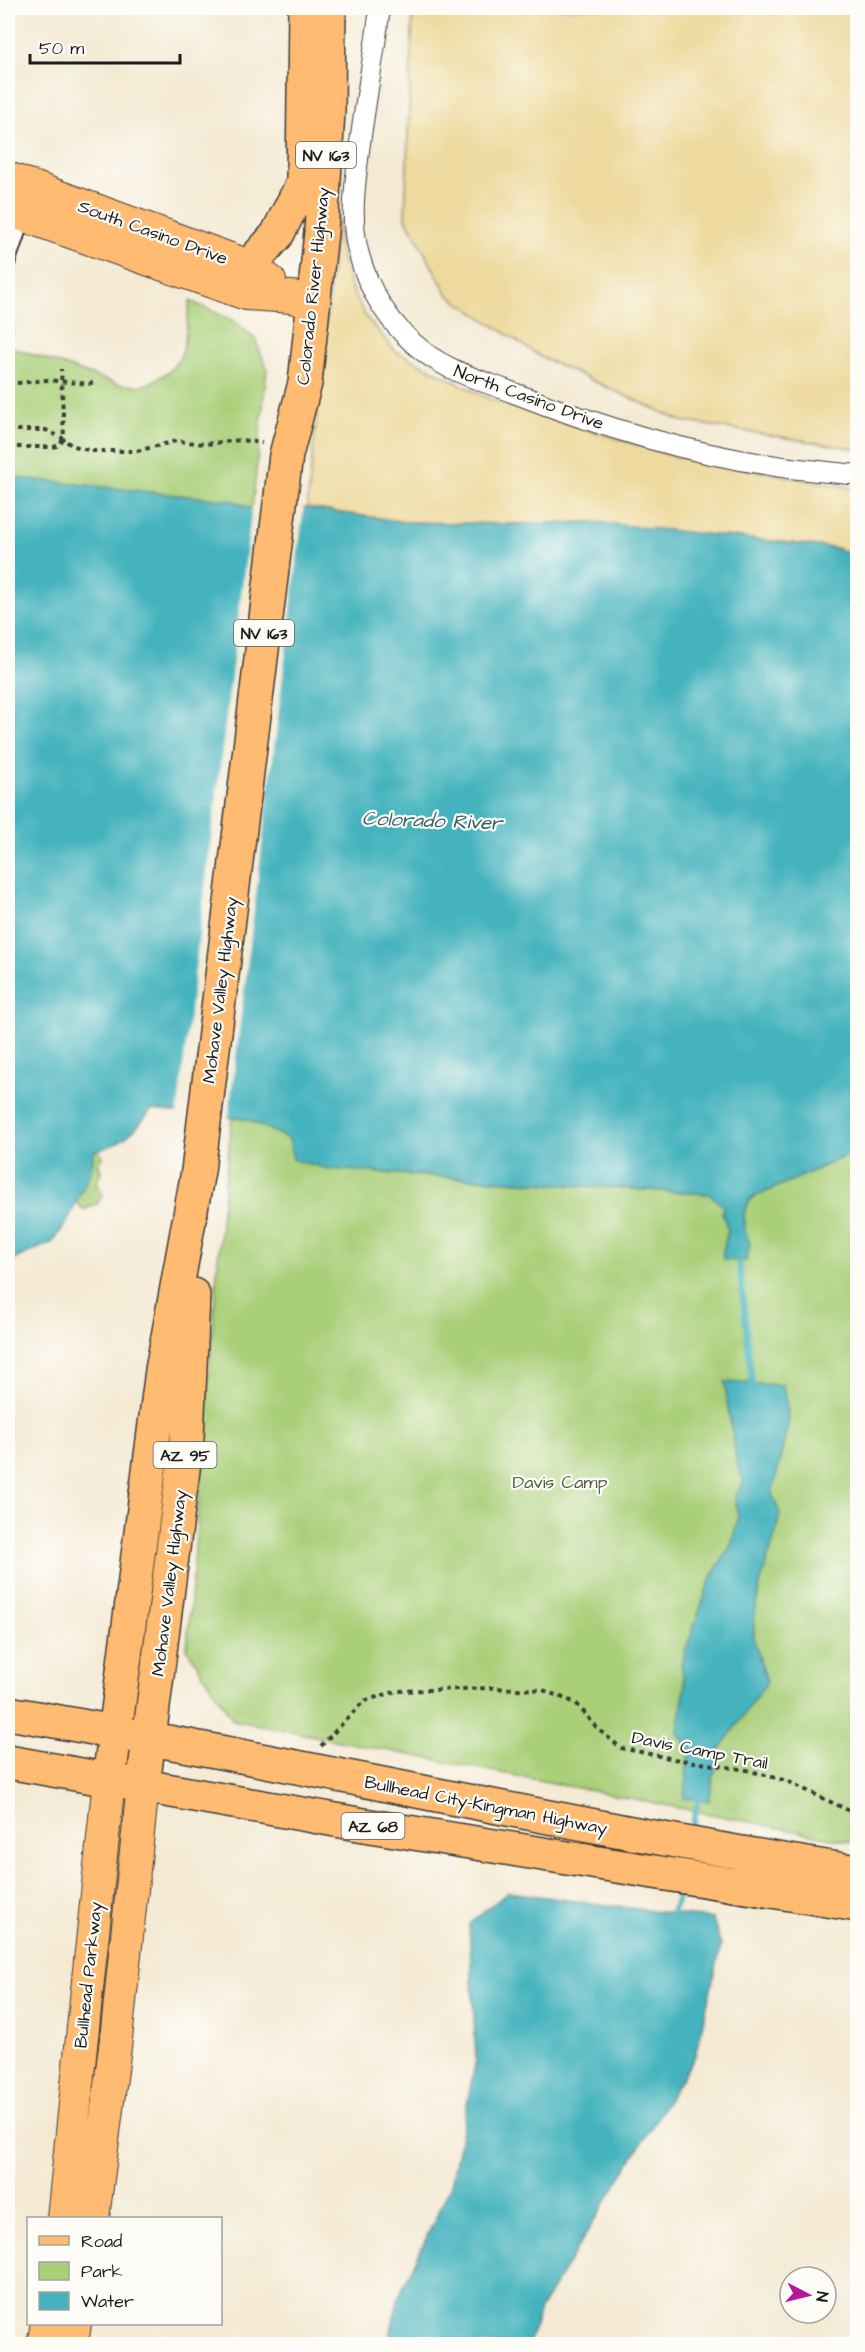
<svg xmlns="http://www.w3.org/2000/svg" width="865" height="2352" viewBox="0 0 865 2352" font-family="'Architects Daughter',sans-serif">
<rect width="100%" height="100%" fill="#fdfcf7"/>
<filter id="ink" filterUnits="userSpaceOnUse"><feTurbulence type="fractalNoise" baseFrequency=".0167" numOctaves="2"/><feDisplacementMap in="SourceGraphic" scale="12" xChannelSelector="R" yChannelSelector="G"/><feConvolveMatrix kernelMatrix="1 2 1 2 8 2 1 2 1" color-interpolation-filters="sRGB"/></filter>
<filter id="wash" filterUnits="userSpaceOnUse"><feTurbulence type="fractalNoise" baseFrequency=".008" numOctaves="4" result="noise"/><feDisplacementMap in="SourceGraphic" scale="24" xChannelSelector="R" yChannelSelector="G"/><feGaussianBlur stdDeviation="1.35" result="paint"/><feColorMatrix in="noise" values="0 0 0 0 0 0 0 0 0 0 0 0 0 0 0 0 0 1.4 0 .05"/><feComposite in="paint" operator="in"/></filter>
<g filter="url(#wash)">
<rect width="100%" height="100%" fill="#f4ead4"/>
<path fill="#a9cf78" stroke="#62764a" stroke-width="1.5" d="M190 301 234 321 255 339 267 368 252 509 235 501 8 477V326L14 328 8 346 118 384 136 386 148 384 169 372 180 358 184 346Z
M232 1118 247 1119 289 1139 378 1173 709 1194 745 1223 744 1214 750 1199 857 1151V1843L233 1720 187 1649 222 1210Z
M98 1150 103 1157 98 1162 101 1172 96 1184 103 1194 98 1203 84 1210 76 1202 87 1152Z"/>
<path fill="#eeda9e" stroke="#857b5d" stroke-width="1.5" d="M413 8H857V449L681 421 541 357 448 295 405 217Z
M338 211 340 251 351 288 366 317 395 351 489 399 673 456 857 489V557L836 548 592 522 516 524 406 522 307 508Z"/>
<path fill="#44b3be" stroke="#30686d" stroke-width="1.5" d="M8 477 235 501 252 509 280 506 307 508 406 522 516 524 592 522 836 548 857 557V1151L750 1199 744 1214 745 1231 750 1244 746 1261 724 1260 722 1256 728 1230 722 1212 723 1206 709 1194 329 1169 293 1160 289 1139 247 1119 151 1110C135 1132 121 1145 94 1151L91 1171 67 1222 53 1242 8 1262Z
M725 1382 783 1385 789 1420 772 1494 780 1513 776 1533 761 1580 754 1617V1640L767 1682 719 1750 709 1801 684 1798 689 1749 678 1733 685 1686 681 1664 711 1577 731 1545 738 1518 735 1497 744 1481C736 1466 736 1460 734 1444 731 1423 726 1404 725 1382Z
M508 1892 713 1919 721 1946 695 2056 540 2309 529 2344H388L399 2296 451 2185 476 2059 469 1924Z"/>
<path fill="#f4ead4" d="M280 503 304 505 228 1121 177 1116 252 506Z"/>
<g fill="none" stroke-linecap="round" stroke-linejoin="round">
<path stroke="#44b3be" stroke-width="6" d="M738 1254 753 1390
M691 1835 699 1792
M669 1919 677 1901 680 1886"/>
</g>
</g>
<g filter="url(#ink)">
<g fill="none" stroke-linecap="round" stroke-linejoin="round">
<g stroke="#3c3b38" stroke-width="14">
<path id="service" d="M8 267 24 220"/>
</g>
<g stroke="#3c3b38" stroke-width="22">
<path id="minor" d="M380 8C374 56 365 103 359 151 355 184 350 218 358 251 368 291 391 327 424 352 450 372 483 381 514 393 598 426 686 453 776 466 803 470 830 472 858 475"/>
</g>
<g stroke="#3c3b38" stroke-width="34">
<path id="primary" d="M8 178 249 266 270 281
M8 210 246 294 292 297 314 303
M63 2218 109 1780
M93 2218 116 2039 143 1786
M43 2344 47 2324
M72 2344 75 2324"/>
</g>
<g stroke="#3c3b38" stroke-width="36">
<path id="trunk" d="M303 179 305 8
M249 266 277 235 303 183
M8 1713C292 1761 572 1828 858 1872
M8 1762 358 1824 858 1905
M109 1780 162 1370 198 1171 286 455 305 383 321 232 328 111 329 8
M143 1786 187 1438 193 1295"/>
</g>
<path stroke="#3c3b38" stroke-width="4" stroke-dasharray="4.5 4.5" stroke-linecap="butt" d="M8 384 47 380 89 384 94 382
M8 430H46L64 439 61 369
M8 447H54L59 445 64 439 71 445 91 451H137L176 441 205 444 241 440 262 443
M321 1746 364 1701 397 1691 491 1688 543 1690 576 1703 598 1729 621 1748 674 1759 747 1770 787 1781 858 1815"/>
<use href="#service" stroke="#fff" stroke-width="10"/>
<use href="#minor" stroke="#fff" stroke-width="20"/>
<use href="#primary" stroke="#febb71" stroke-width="32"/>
<use href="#trunk" stroke="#febb71" stroke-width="33"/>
</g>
</g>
<g text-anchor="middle" stroke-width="4.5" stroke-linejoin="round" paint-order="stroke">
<g fill="#fdfcf7" stroke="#605f5e" stroke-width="1.5">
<rect x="296" y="142" width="60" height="26" rx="4.5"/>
<rect x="234" y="620" width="60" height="26" rx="4.5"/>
<rect x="153.5" y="1442" width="63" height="26" rx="4.5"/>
<rect x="341.5" y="1813" width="63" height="26" rx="4.5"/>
</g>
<g font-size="16" font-weight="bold" fill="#1c1c1c">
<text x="326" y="161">NV 163</text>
<text x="264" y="639">NV 163</text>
<text x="185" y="1461">AZ 95</text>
<text x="373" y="1832">AZ 68</text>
</g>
<g font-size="18" fill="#1c1c1c" stroke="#fdfcf7">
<text transform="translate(153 232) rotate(20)" y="6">South Casino Drive</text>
<text transform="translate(313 286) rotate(-84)" y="6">Colorado River Highway</text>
<text transform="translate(529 397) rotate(20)" y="6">North Casino Drive</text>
<text transform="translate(220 990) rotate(-83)" y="6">Mohave Valley Highway</text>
<text transform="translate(169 1583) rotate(-83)" y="6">Mohave Valley Highway</text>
<text transform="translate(700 1750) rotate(11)" y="6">Davis Camp Trail</text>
<text transform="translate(486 1805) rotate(11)" y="6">Bullhead City–Kingman Highway</text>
<text transform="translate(88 1975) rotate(-84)" y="6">Bullhead Parkway</text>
</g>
<g font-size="18" fill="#4d5b3c" stroke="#fdfcf7">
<text x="560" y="1488">Davis Camp</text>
</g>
<g font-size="20" font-style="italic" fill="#2e6065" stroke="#fdfcf7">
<text transform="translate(432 820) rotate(2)" y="7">Colorado River</text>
</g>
</g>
<rect width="865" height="2352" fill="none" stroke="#fdfcf7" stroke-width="30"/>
<rect x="27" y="2217" width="195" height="108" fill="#fdfcf7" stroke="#a3a29f" stroke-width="1.5"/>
<rect x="39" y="2236" width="30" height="9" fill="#febb71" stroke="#a3a29f" stroke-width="1.5"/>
<text x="81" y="2247" font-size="18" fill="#1c1c1c">Road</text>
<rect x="39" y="2262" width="30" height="18" fill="#a9cf78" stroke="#a3a29f" stroke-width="1.5"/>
<text x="81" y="2277" font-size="18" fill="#1c1c1c">Park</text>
<rect x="39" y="2292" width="30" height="18" fill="#44b3be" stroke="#a3a29f" stroke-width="1.5"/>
<text x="81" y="2307" font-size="18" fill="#1c1c1c">Water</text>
<g transform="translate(808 2295) rotate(97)"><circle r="28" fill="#fdfcf7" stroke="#a3a29f" stroke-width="1.5"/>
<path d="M0-4.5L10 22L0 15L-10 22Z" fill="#b5179e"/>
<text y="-9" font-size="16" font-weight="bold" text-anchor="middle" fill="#1c1c1c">N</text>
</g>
<path d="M30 54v9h150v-9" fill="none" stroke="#1c1c1c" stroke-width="3"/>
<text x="39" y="54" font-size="18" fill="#1c1c1c" stroke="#fdfcf7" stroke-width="4.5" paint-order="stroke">50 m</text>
</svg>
